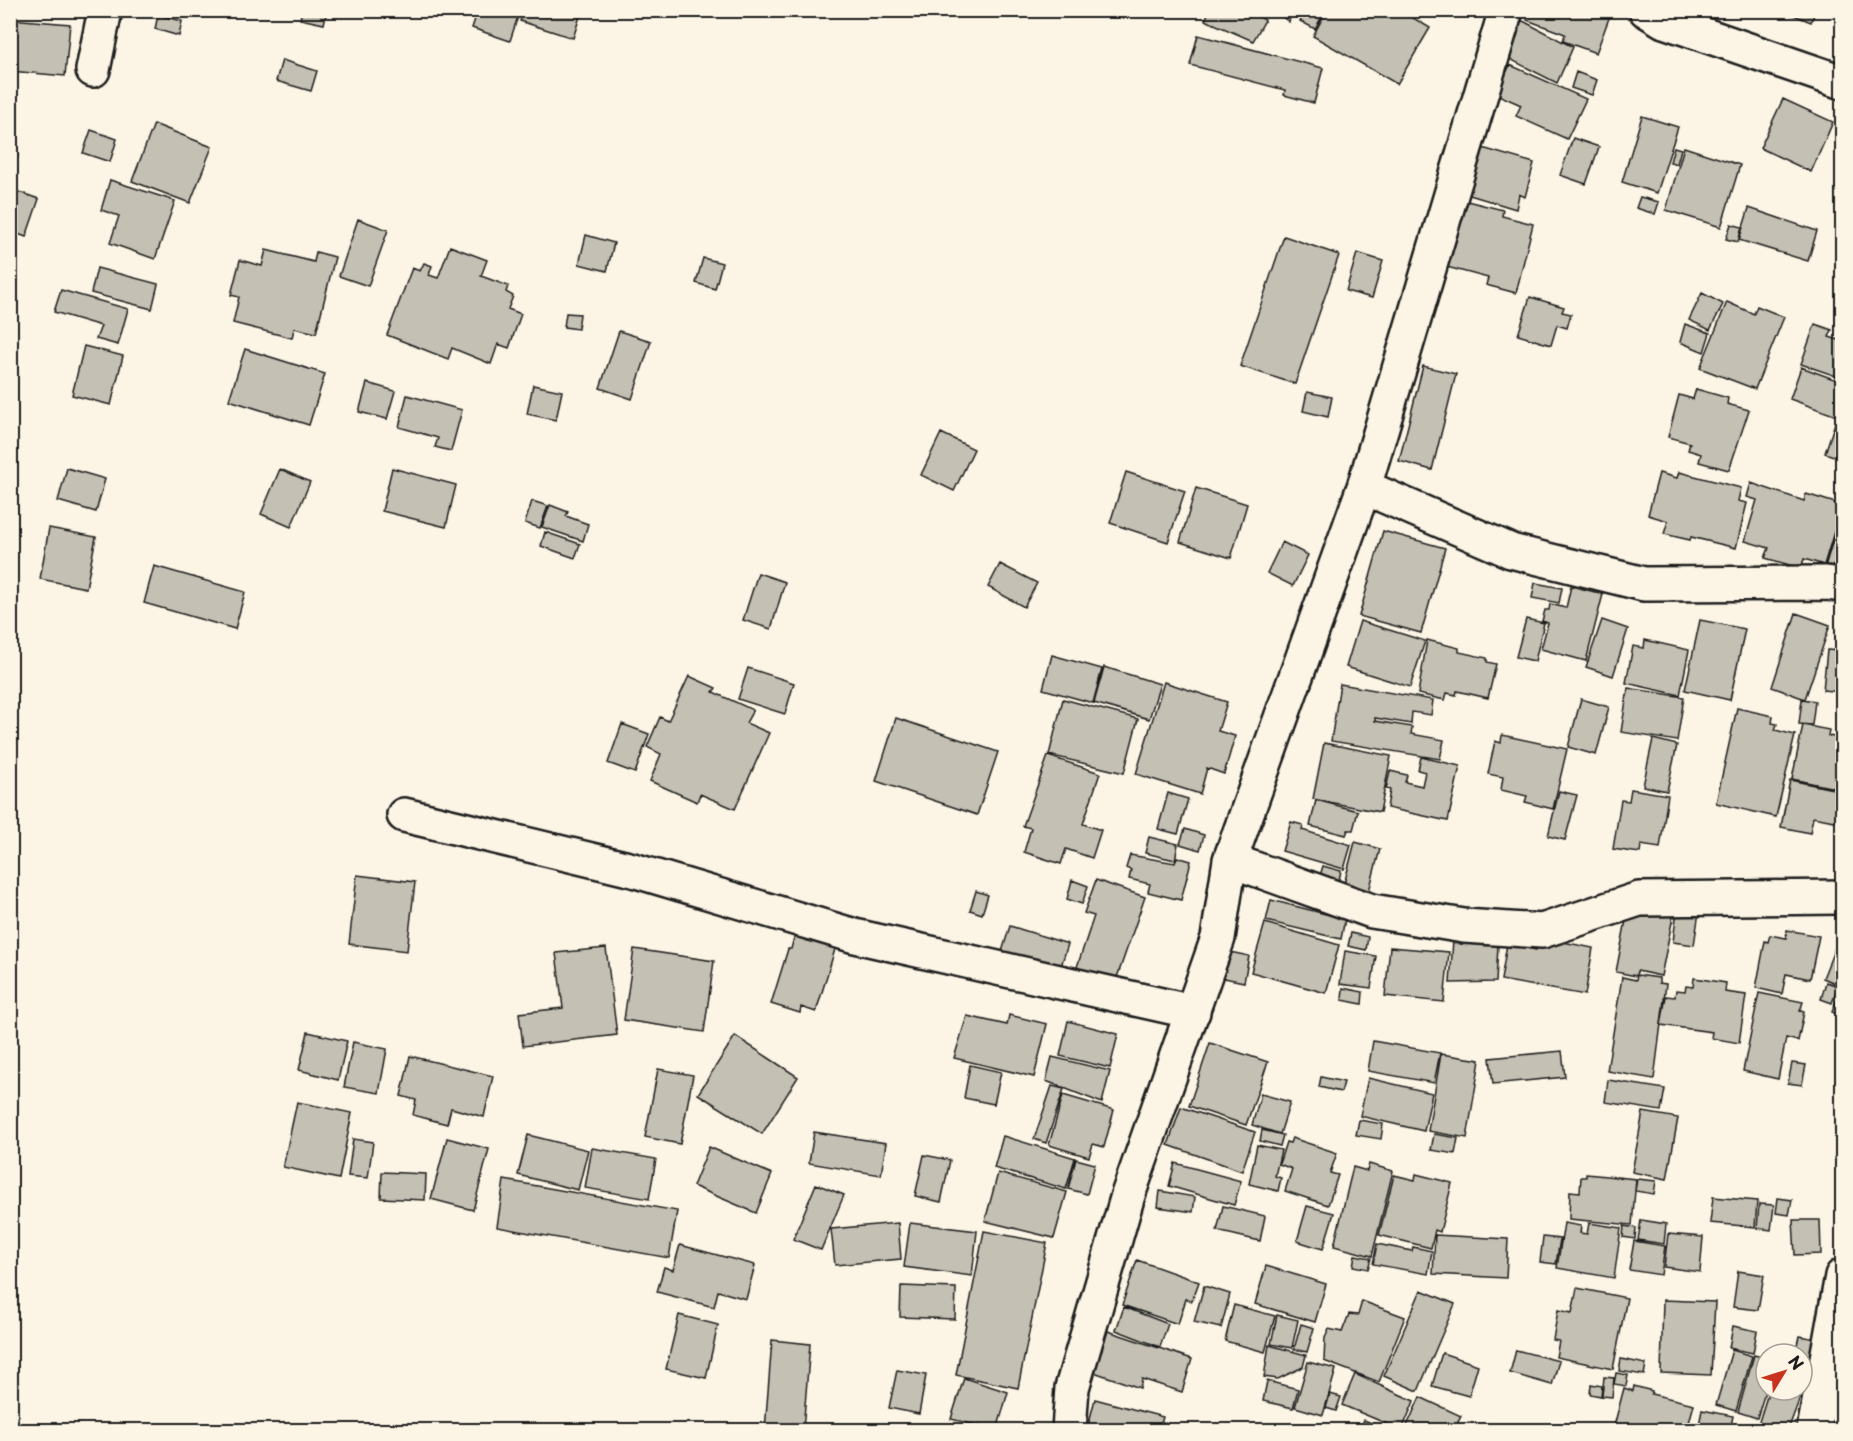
<svg xmlns="http://www.w3.org/2000/svg" width="1853" height="1441" viewBox="0 0 1853 1441" font-family="'Playpen Sans',sans-serif">
<rect width="100%" height="100%" fill="#fcf5e5"/>
<filter id="ink" filterUnits="userSpaceOnUse"><feTurbulence type="fractalNoise" baseFrequency=".0167" numOctaves="2"/><feDisplacementMap in="SourceGraphic" scale="12" xChannelSelector="R" yChannelSelector="G"/><feConvolveMatrix kernelMatrix="1 2 1 2 8 2 1 2 1" color-interpolation-filters="sRGB"/></filter>
<g filter="url(#ink)">
<path fill="#c4c0b3" stroke="#1c1c1c" stroke-width="1.5" d="M302 10H327L324 24 300 19Z
M478 10H520L510 41 472 28Z
M524 10H582L573 38 520 21Z
M1210 10H1246L1265 20 1253 41 1205 20Z
M1273 10H1292L1289 22Z
M1306 10 1322 16 1315 29 1300 21Z
M1327 10H1400L1430 28 1397 84 1313 36Z
M1530 10H1612L1596 53 1563 41 1565 34 1527 20Z
M1781 10H1816L1811 22Z
M158 15 182 21 179 36 155 29Z
M10 19 70 24 65 76 10 71Z
M1521 20 1573 47 1557 83 1504 56Z
M1198 35 1323 68 1314 103 1284 95 1285 90 1190 65Z
M282 60 317 71 311 91 276 81Z
M1510 65 1586 99 1567 139 1516 116 1521 105 1496 94Z
M1576 72 1597 80 1592 95 1571 88Z
M1783 99 1833 122 1811 172 1760 148Z
M1642 116 1678 127 1657 193 1622 182Z
M154 124 212 147 190 203 132 181Z
M91 130 117 139 110 162 83 153Z
M1573 138 1599 147 1586 184 1560 175Z
M1472 145 1534 163 1525 197 1519 194 1516 209 1463 193Z
M1674 147 1681 149 1677 164 1670 162Z
M1684 147 1740 165 1721 227 1666 210Z
M10 153 18 155 10 184Z
M110 180 175 201 155 259 110 243 119 216 101 210Z
M10 189 39 199 26 237 10 231Z
M1640 197 1659 202 1655 214 1636 208Z
M1467 201 1503 210 1502 216 1533 224 1516 293 1486 285 1488 278 1443 266 1459 203 1466 204Z
M1749 208 1817 231 1808 261 1739 240Z
M358 219 388 230 368 286 339 276Z
M1731 224 1742 227 1738 242 1726 239Z
M586 235 614 243 607 271 579 264Z
M1284 236 1339 255 1295 384 1240 366Z
M450 246 487 260 481 276 508 286 506 292 513 296 508 309 521 314 509 348 498 344 491 364 452 348 448 359 387 335 412 268 420 271 424 263 432 266 429 275 438 278Z
M266 250 314 262 316 252 335 257 316 333 294 328 292 338 233 323 239 297 231 295 240 260 262 266Z
M1357 253 1383 261 1372 298 1346 291Z
M703 258 722 263 715 289 696 283Z
M97 268 158 284 152 309 91 293Z
M61 290 128 309 118 345 96 339 101 326 54 312Z
M1702 293 1723 304 1710 330 1689 320Z
M1530 297 1564 307 1562 312 1571 314 1567 328 1557 325 1551 345 1518 335Z
M1727 302 1754 314 1757 306 1784 317 1755 389 1700 368Z
M566 313 580 314 578 329 564 327Z
M1685 324 1710 333 1704 352 1680 342Z
M1815 324 1832 330 1829 337 1842 341V378L1801 364Z
M619 331 651 341 632 399 600 388Z
M84 346 123 356 111 405 72 395Z
M245 349 325 374 309 425 229 400Z
M1423 366 1456 374 1432 470 1399 461Z
M1801 367 1842 382V418L1790 399Z
M367 383 395 391 387 419 359 412Z
M533 385 562 391 556 420 527 414Z
M1696 389 1728 398 1727 404 1749 410 1729 470 1699 462 1701 454 1688 450 1690 443 1668 437 1679 395 1693 399Z
M1307 392 1332 397 1328 417 1303 411Z
M407 395 462 410 451 451 435 447 438 438 399 427Z
M1835 423 1842 425V459L1825 453Z
M941 433 974 449 954 491 921 475Z
M67 468 105 479 96 512 58 501Z
M392 468 456 485 446 527 382 511Z
M280 469 310 482 291 527 261 514Z
M1126 472 1185 491 1168 542 1110 523Z
M1679 472 1741 488 1738 501 1747 503 1736 548 1691 537 1690 540 1664 534 1668 521 1648 515 1659 473 1677 478Z
M1751 483 1804 501 1806 494 1842 505 1824 565 1804 559 1801 568 1765 558 1769 548 1745 541 1757 500 1747 497Z
M1196 488 1247 504 1231 558 1180 542Z
M532 501 548 506 540 528 525 523Z
M550 505 568 512 566 516 588 524 583 541 542 527Z
M1842 510V576L1824 570Z
M49 528 96 537 86 588 40 579Z
M1383 531 1445 548 1421 633 1359 616Z
M545 532 580 544 575 558 541 546Z
M1282 542 1308 555 1293 586 1267 573Z
M1000 564 1037 583 1024 607 988 587Z
M154 566 245 592 235 629 144 603Z
M758 573 785 582 771 629 743 620Z
M1535 583 1562 588 1559 603 1532 598Z
M1571 586 1603 594 1586 661 1541 649 1548 623 1542 621 1545 610H1549L1550 604 1566 608Z
M1796 613 1830 625 1805 699 1772 687Z
M1526 619 1544 623 1535 661 1516 657Z
M1602 620 1628 629 1613 676 1586 667Z
M1700 620 1745 629 1730 700 1685 690Z
M1360 621 1425 641 1410 687 1346 667Z
M1427 640 1459 648V652L1487 658V662L1496 664 1488 698 1457 691 1456 695 1447 693 1445 700 1418 694Z
M1645 640 1689 650 1680 695 1626 683 1633 646 1644 648Z
M1827 650 1842 651V692L1823 690Z
M1052 655 1102 669 1093 703 1043 689Z
M1104 667 1160 684 1149 719 1094 703Z
M748 668 794 683 785 714 738 699Z
M689 676 716 688 713 692 753 710 746 723 769 733 735 809 700 794 697 802 650 781 661 754 647 747 660 717 668 721Z
M1164 682 1227 702 1218 731 1235 736 1224 774 1207 768 1200 794 1136 774Z
M1340 684 1433 700 1431 715 1412 712 1411 724 1375 718V721L1412 727 1411 734 1444 740 1440 759 1331 741Z
M1628 688 1684 697 1677 741 1621 732Z
M1063 699 1138 719 1124 773 1049 755Z
M1581 699 1609 707 1596 755 1568 747Z
M1802 699 1815 701 1812 725 1799 724Z
M1737 708 1773 716 1772 723 1777 724 1775 730 1795 735 1776 817 1716 803Z
M896 718 998 752 977 815 876 781Z
M622 724 649 734 635 773 608 763Z
M1803 725 1829 730 1828 736 1842 738V784L1835 783V788L1792 779Z
M1502 735 1567 749 1553 809 1525 802 1527 796 1501 790 1503 777 1488 774 1495 741 1501 743Z
M1653 739 1677 745 1667 791 1643 786Z
M1324 743 1391 756 1380 812 1313 799Z
M1048 756 1100 773 1083 824 1101 830 1092 858 1066 849 1061 864 1024 852 1031 828 1023 826Z
M1421 757 1460 766 1448 821 1387 808 1390 790 1386 789 1390 771 1407 775 1405 782 1422 786 1425 772 1418 770Z
M1790 780 1838 790 1839 786 1842 787 1840 822 1813 817 1810 833 1781 827Z
M1631 789 1668 795 1660 848 1641 845 1640 853 1613 849 1621 800 1629 801Z
M1559 791 1577 795 1565 840 1548 836Z
M1168 793 1188 799 1178 834 1158 829Z
M1316 800 1358 811 1353 830H1348L1346 835 1310 826Z
M1291 822 1303 825 1302 830 1351 845 1344 869 1282 851Z
M1185 829 1204 835 1200 850 1180 844Z
M1149 837 1178 844 1175 860 1145 853Z
M1355 842 1380 849 1369 891 1344 884Z
M1130 855 1175 863 1177 857 1191 861 1181 900 1148 892 1150 884 1129 879 1131 870 1126 868Z
M1323 866 1341 871 1338 884 1319 879Z
M357 875 415 882 407 951 349 944Z
M1072 880 1088 886 1082 904 1067 899Z
M1096 880 1145 897 1114 986 1075 973 1094 916 1084 913Z
M976 891 988 895 982 914 970 910Z
M1271 900 1345 919 1341 939 1266 921Z
M1677 909 1699 912 1694 945 1673 942Z
M1628 910 1674 912 1661 976 1637 971 1636 976 1616 972Z
M1265 923 1339 945 1326 993 1251 972Z
M1010 926 1068 944 1059 972 1001 955Z
M1787 930 1819 936 1810 979 1786 974 1782 994 1756 988 1765 941 1768 942 1770 935 1786 938Z
M1842 930V986L1823 978Z
M1351 933 1368 937 1366 950 1348 946Z
M795 934 836 946 816 1012 801 1007 800 1013 771 1004 788 949H791Z
M1538 937 1593 948 1585 995 1501 980 1507 944 1536 950Z
M1453 940 1498 945 1496 982 1450 983Z
M1390 947 1449 952 1444 1002 1385 996Z
M606 948 617 1035 523 1046 519 1013 563 1008 556 953Z
M634 949 714 961 704 1032 624 1020Z
M1345 951 1376 956 1371 988 1340 984Z
M1230 952 1249 956 1244 982 1224 978Z
M1637 975 1659 978V983L1666 984 1654 1079 1607 1071 1622 977 1636 980Z
M1694 978 1726 983 1725 992 1746 995 1739 1043 1711 1038 1712 1032 1661 1025 1666 996 1675 997 1676 990 1685 991 1686 986 1693 987Z
M1826 982 1838 986 1832 1003 1821 999Z
M1343 988 1363 992 1362 1004 1342 1000Z
M1841 990 1842 991V1017L1832 1012Z
M1759 993 1803 1002 1800 1011 1804 1012 1798 1041 1786 1038 1778 1079 1743 1071Z
M1009 1015 1047 1024 1034 1077 954 1058 967 1016 1007 1025Z
M1068 1021 1118 1034 1110 1068 1060 1056Z
M308 1032 347 1041 338 1080 299 1070Z
M735 1036 798 1077 762 1134 698 1094Z
M1373 1041 1440 1053 1434 1083 1368 1071Z
M353 1042 387 1049 379 1093 344 1087Z
M1210 1043 1268 1062 1246 1125 1189 1106Z
M1562 1051 1565 1077 1493 1084 1490 1058Z
M1441 1054 1480 1060 1467 1138 1428 1131Z
M410 1056 493 1076 484 1117 451 1108 447 1124 413 1115 416 1100 401 1096Z
M1052 1057 1110 1071 1102 1103 1046 1081Z
M1792 1063 1806 1065 1802 1085 1788 1083Z
M970 1065 1001 1072 994 1104 964 1098Z
M658 1069 693 1075 680 1144 645 1137Z
M1321 1077 1344 1082 1341 1092 1319 1087Z
M1368 1078 1432 1093 1424 1131 1360 1116Z
M1608 1080 1665 1089 1661 1111 1605 1102Z
M1052 1086 1064 1089 1046 1143 1034 1139Z
M1261 1094 1290 1102 1280 1134 1252 1125Z
M1063 1095 1114 1110 1104 1147 1093 1144 1089 1157 1049 1145Z
M297 1102 352 1113 339 1179 283 1167Z
M1181 1107 1255 1132 1242 1171 1168 1145Z
M1643 1112 1678 1118 1667 1179 1632 1172Z
M1359 1120 1383 1124 1381 1139 1356 1135Z
M1262 1130 1283 1135 1280 1146 1260 1141Z
M814 1132 886 1143 881 1175 809 1163Z
M1434 1134 1458 1138 1455 1154 1431 1150Z
M528 1135 588 1150 578 1190 518 1175Z
M1003 1136 1075 1158 1066 1189 994 1168Z
M447 1138 489 1149 473 1210 431 1199Z
M1292 1138 1337 1153 1330 1173 1338 1175 1328 1205 1285 1191 1292 1169 1279 1164 1286 1142 1290 1143Z
M353 1139 373 1142 368 1178 348 1176Z
M1257 1145 1281 1150 1275 1176 1281 1178 1278 1191 1249 1184Z
M709 1147 772 1174 756 1213 693 1186Z
M592 1148 656 1159 649 1199 585 1188Z
M924 1155 950 1160 941 1202 915 1196Z
M1076 1159 1095 1164 1087 1194 1068 1189Z
M1175 1163 1241 1181 1234 1205 1169 1186Z
M1369 1164 1393 1171 1372 1256 1334 1246 1353 1167 1367 1171Z
M382 1172 426 1174 425 1200 381 1198Z
M998 1173 1067 1192 1054 1238 985 1221Z
M1416 1174 1452 1183 1440 1232 1435 1230 1431 1248 1379 1235 1394 1175 1415 1180Z
M1586 1174 1636 1179 1632 1225 1569 1219 1570 1191 1580 1192 1581 1177H1586Z
M1637 1179 1656 1181 1654 1194 1635 1191Z
M504 1180 677 1211 669 1258 497 1227Z
M816 1184 844 1195 821 1250 793 1239Z
M1160 1191 1195 1197 1193 1212 1158 1207Z
M1713 1197 1757 1201 1755 1227 1710 1223Z
M1778 1198 1792 1200 1789 1215 1776 1213Z
M1759 1204 1774 1205 1771 1230 1757 1228Z
M1223 1206 1265 1216 1260 1241 1217 1231Z
M1307 1206 1334 1213 1323 1249 1297 1241Z
M1641 1220 1666 1224 1664 1244 1638 1240Z
M1793 1220H1820L1821 1254 1795 1255Z
M898 1223 901 1259 835 1265 831 1229Z
M910 1223 977 1231 972 1276 904 1267Z
M1564 1223 1581 1226 1580 1233 1587 1234 1589 1223 1621 1228 1614 1278 1557 1268Z
M1624 1226 1636 1228 1635 1239 1623 1237Z
M984 1231 1047 1243 1018 1388 956 1375Z
M1668 1234 1703 1237 1700 1272 1664 1267Z
M1435 1235 1508 1239 1506 1278 1433 1274Z
M1543 1237 1560 1239 1556 1264 1540 1262Z
M1634 1241 1665 1246 1661 1275 1629 1270Z
M1377 1244 1412 1251 1413 1247 1432 1251 1428 1274 1373 1264Z
M680 1245 755 1265 746 1299 718 1291 714 1307 657 1292 664 1267 673 1270Z
M1355 1255 1371 1258 1368 1269 1353 1266Z
M1137 1260 1199 1282 1192 1301 1186 1299 1178 1324 1122 1305Z
M1266 1266 1326 1284 1315 1322 1255 1304Z
M1738 1271 1764 1275 1758 1310 1733 1307Z
M901 1286 956 1288 955 1319 900 1317Z
M1204 1286 1230 1294 1221 1328 1194 1322Z
M1577 1288 1627 1298 1613 1369 1556 1357 1559 1341 1553 1340 1558 1310 1572 1313Z
M1421 1290 1455 1304 1418 1391 1384 1376Z
M1663 1300 1715 1302 1711 1375 1661 1373Z
M1362 1301 1405 1317 1379 1382 1324 1361 1325 1338 1329 1329 1342 1332 1349 1314 1358 1315Z
M1234 1305 1275 1316 1265 1352 1225 1341Z
M1124 1307 1168 1324 1160 1347 1116 1330Z
M679 1315 718 1325 706 1378 666 1369Z
M1277 1315 1298 1320 1292 1348 1271 1344Z
M1301 1324 1314 1328 1307 1352 1294 1349Z
M1733 1326 1757 1331 1753 1353 1729 1348Z
M1108 1331 1192 1359 1182 1392 1142 1379 1140 1388 1094 1372Z
M1799 1336 1822 1340 1818 1361 1795 1354Z
M772 1340 810 1344 803 1430H765Z
M1269 1345 1306 1355 1303 1367 1278 1379 1264 1377Z
M1516 1350 1559 1361 1552 1385 1510 1373Z
M1732 1350 1752 1356 1736 1411 1716 1405Z
M1442 1353 1478 1365 1469 1396 1432 1386Z
M1754 1355 1766 1358V1389L1757 1418 1738 1412Z
M1621 1359 1646 1364 1644 1375 1619 1371Z
M1308 1362 1336 1369 1323 1415 1295 1407Z
M1802 1366 1809 1368 1797 1406 1788 1430 1757 1428 1769 1390H1802Z
M897 1370 926 1375 919 1414 889 1408Z
M1616 1373 1628 1375 1626 1386 1614 1384Z
M1355 1374 1414 1401 1402 1430 1342 1405Z
M1604 1377 1614 1378 1612 1397 1602 1396Z
M964 1378 1008 1392 997 1430 951 1419Z
M1267 1381 1298 1389 1293 1408 1263 1401Z
M1591 1384 1602 1386 1601 1396 1590 1394Z
M1634 1386 1652 1391 1651 1394 1694 1404 1687 1430H1691H1613L1624 1388 1633 1391Z
M1330 1394 1341 1397 1336 1411 1326 1408Z
M1420 1397 1461 1416 1454 1430H1412L1406 1428Z
M1095 1399 1163 1417 1159 1430H1087Z
M1702 1410 1733 1416 1730 1430H1698Z
M1364 1420 1389 1430H1359Z
M840 1425 841 1430H809V1429Z"/>
<g fill="none" stroke-linecap="round" stroke-linejoin="round">
<g stroke="#1c1c1c" stroke-width="38">
<path id="minor" d="M1646 10 1664 21 1842 82
M93 70 105 10
M1364 487 1511 551 1644 584 1826 583 1842 585
M404 815 633 870 855 936 1193 1012
M1230 860 1372 911 1464 926 1542 931 1639 899 1842 897
M1069 1430 1072 1388 1128 1195 1218 938 1230 860 1364 487 1506 10
M1814 1430 1842 1276"/>
</g>
<use href="#minor" stroke="#fcf5e5" stroke-width="33"/>
</g>
</g>
<rect width="1853" height="1441" fill="none" stroke="#fcf5e5" stroke-width="36"/>
<rect x="18" y="18" width="1817" height="1405" fill="none" stroke="#1c1c1c" stroke-width="2" filter="url(#ink)"/>
<g transform="translate(1784 1372) rotate(52)"><circle r="28" fill="#fcf5e5" stroke="#a29e95" stroke-width="1.5"/>
<path d="M0-4.5L10 22L0 15L-10 22Z" fill="#c8321e"/>
<text y="-9" font-size="16" font-weight="bold" text-anchor="middle" fill="#1c1c1c">N</text>
</g>
</svg>
